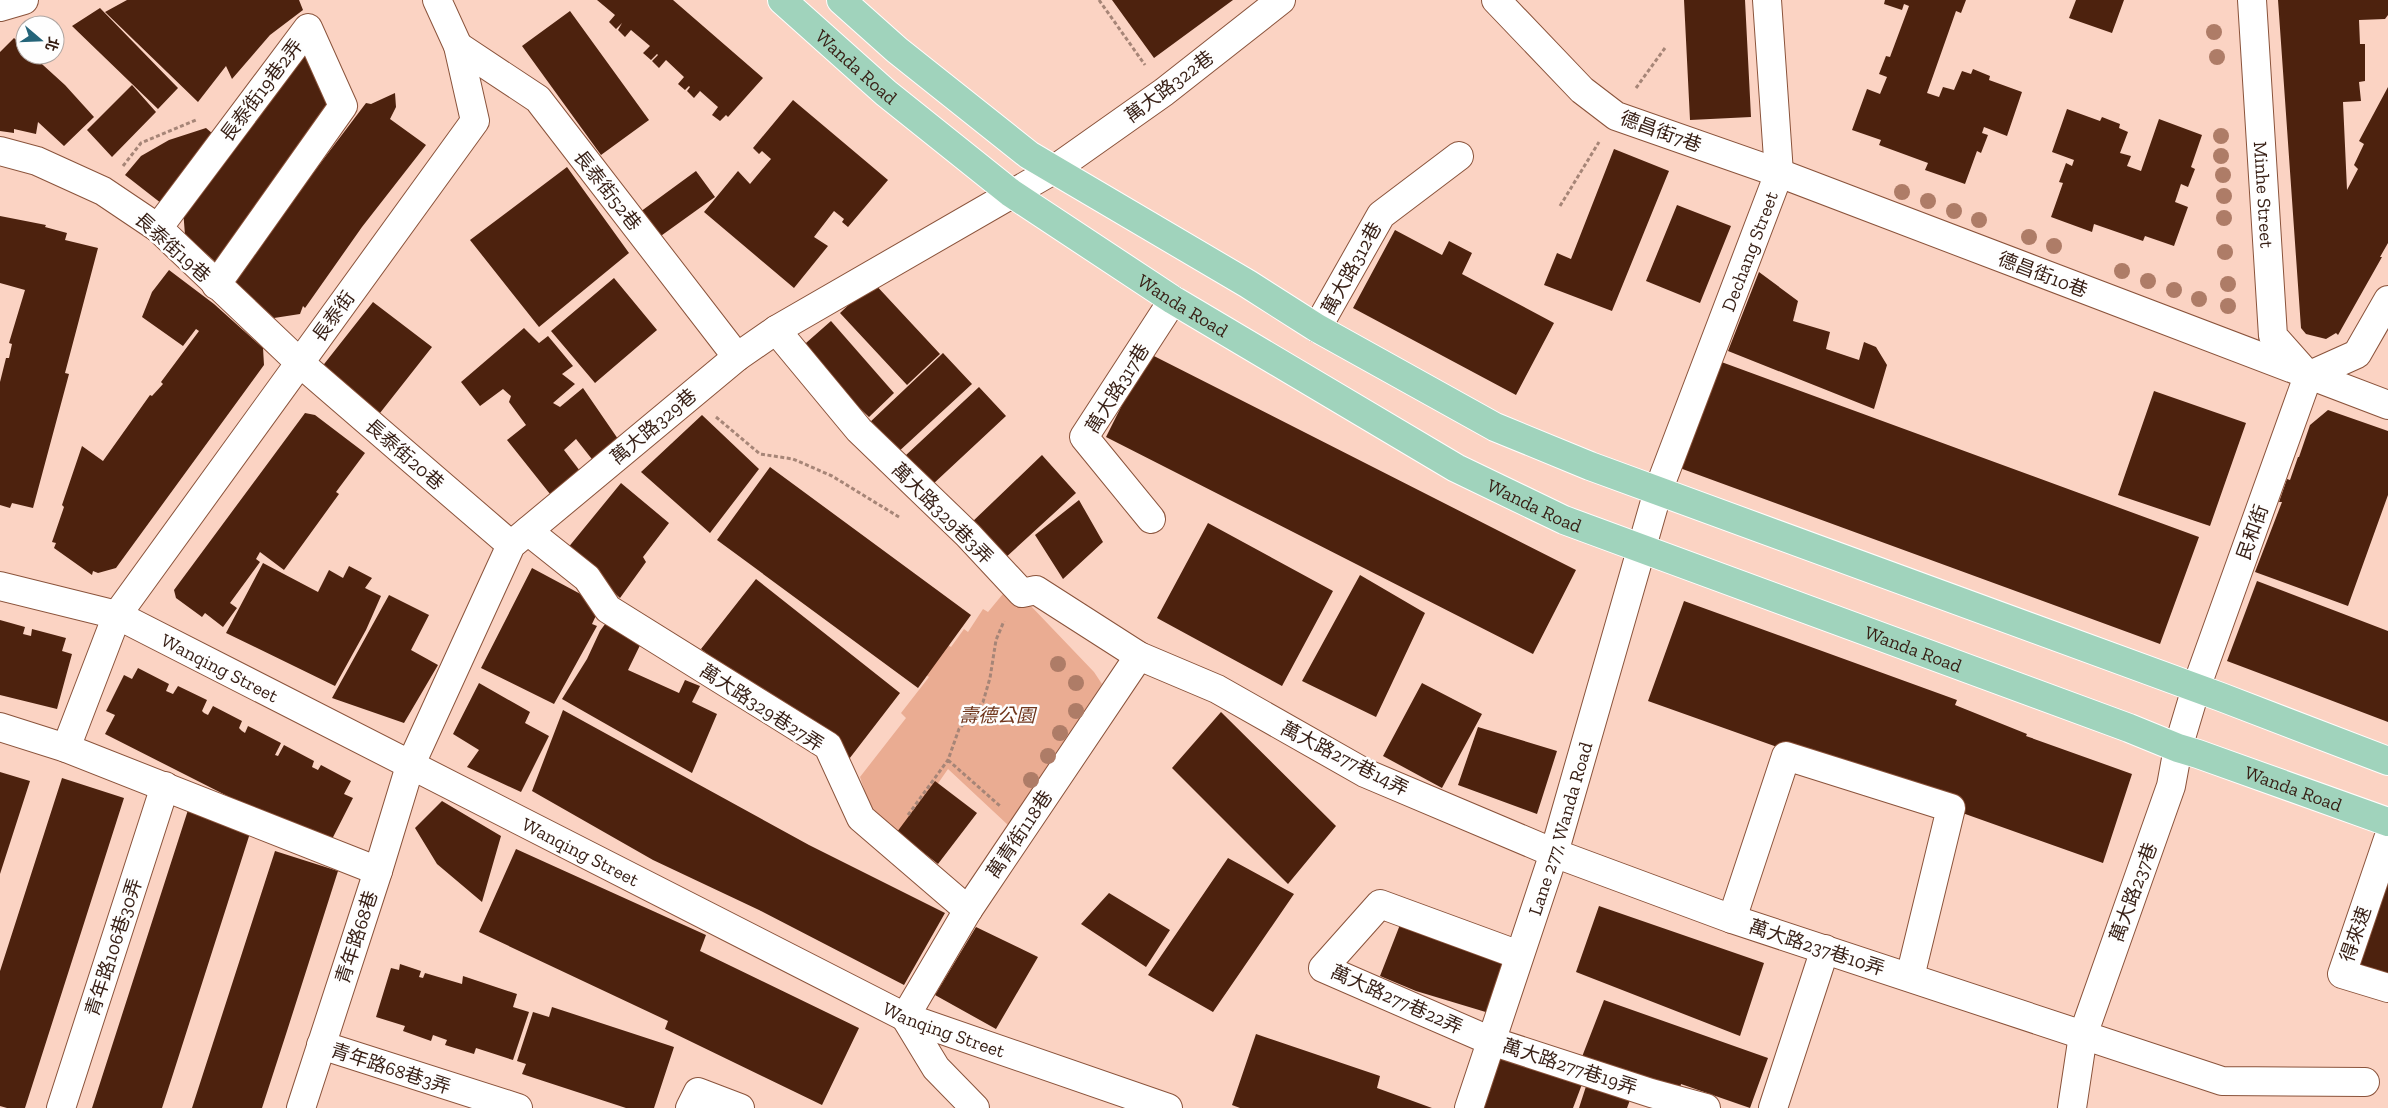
<svg xmlns="http://www.w3.org/2000/svg" width="2388" height="1108" viewBox="0 0 2388 1108" font-family="'Zilla Slab','Noto Sans TC',serif">
<rect width="100%" height="100%" fill="#fbd3c3"/>
<path fill="#eaac92" d="M1007 589 1028 603 1094 672 1102 684 1008 825 948 769 900 838 872 813 860 777 906 718 901 713 929 677 920 671 948 645 951 647 964 629 968 632 983 609 988 612Z"/>
<path fill="#4d220e" d="M127 0H299L303 10 270 35 232 79 226 66 198 102 105 12Z
M597 0H673L763 78 728 117 726 115 720 121 712 115 718 107 700 91 694 98 687 91 690 87 689 86 685 90 678 84 684 77 666 60 659 68 652 61 658 55 657 54 651 60 643 53 650 46 631 30 625 37 618 30 622 23 616 29 609 22 615 15Z
M1112 0H1233L1154 58Z
M1684 0H1745L1751 117 1690 120Z
M1885 0H1966L1961 13 1956 11 1927 93 1939 97 1943 87 1954 90 1962 71 1971 74 1973 69 1990 76 1989 80 2022 92 2007 136 1984 127 1982 133 1988 135 1981 153 1977 151 1965 184 1925 170 1928 163 1879 145 1881 140 1852 130 1867 89 1880 94 1887 77 1879 74 1886 56 1890 57 1909 6 1904 4 1902 10 1884 4Z
M2076 0H2124L2112 33 2069 18Z
M2278 0H2388V15L2385 19 2359 20 2360 44H2365V81L2359 82 2361 101 2343 102 2347 190 2358 169 2354 165 2364 144 2359 141 2388 87V243L2380 257H2382L2338 335 2336 333 2326 339 2306 334 2301 328Z
M100 8 178 88 158 109 72 26Z
M570 11 649 120 601 155 522 46Z
M14 38 25 48V55H32L65 85 94 117 64 146 38 122 36 134 14 129V133L0 131V52Z
M308 43 336 104 218 264 185 235 183 209Z
M132 85 156 112 112 157 87 130Z
M395 93 396 107 390 119 426 145 362 227 305 308 303 306 300 314 274 318 232 280 366 103 371 104Z
M793 100 888 180 848 227 842 222 844 219 834 211 814 237 828 246 794 288 704 212 738 171 750 184 771 159 762 151 759 154 753 148Z
M2067 109 2100 121 2102 117 2120 124 2119 128 2128 132 2120 153 2131 156 2127 166 2141 171 2159 119 2202 135 2191 167 2195 169 2188 187 2181 184 2175 202 2188 207 2174 246 2145 236 2143 241 2094 224 2092 232 2051 217 2063 183 2059 182 2066 163 2072 166 2074 160 2052 152Z
M206 128 220 140 166 207 125 175 141 156 169 140Z
M1614 149 1669 171 1612 311 1544 285 1557 253 1571 259Z
M567 167 629 253 539 327 470 240Z
M696 171 715 197 658 238 640 212Z
M1677 205 1731 226 1700 303 1646 281Z
M0 216 46 225 45 227 67 233 65 240 98 248 65 373 69 374 33 508 12 503 10 508 0 505V382L6 358H9L12 344 9 343 25 290 0 283Z
M1395 230 1442 255 1449 241 1472 253 1462 274 1554 323 1516 395 1353 308Z
M169 270 214 304 263 348 264 365 116 568 98 573 93 571 92 575 54 548 56 543 52 542 64 507 62 505 82 446 103 461 150 395 152 396 163 384 161 382 199 331 196 329 183 346 142 317 152 292Z
M1759 272 1798 301 1793 321 1830 332 1826 349 1859 360 1864 342 1876 347 1887 365 1874 409 1728 351Z
M614 278 657 330 595 383 551 331Z
M873 282 940 354 907 385 840 313Z
M373 302 432 347 380 413 321 368Z
M831 321 894 393 869 417 798 350Z
M524 328 539 343 548 336 573 366 562 374 575 384 553 403 560 407 583 388 618 439 595 463 576 439 564 450 580 471 550 494 507 440 526 425 509 402 511 396 503 389 480 406 461 382Z
M943 353 972 384 896 454 868 424Z
M1148 353 1576 570 1533 654 1106 437Z
M1716 360 2199 537 2160 644 1677 467Z
M979 387 1006 416 932 485 905 456Z
M2154 391 2246 423 2210 526 2118 495Z
M2328 410 2388 431V495L2348 606 2255 572 2282 502H2279L2287 479 2290 480 2298 457H2299L2310 425Z
M305 413 315 415 365 453 336 492 339 494 284 570 260 552 256 559 260 562 230 603 237 608 223 627 205 613 202 617 176 598 174 590Z
M702 415 759 469 710 533 641 472Z
M1042 455 1076 493 1003 560 970 524Z
M770 467 971 615 918 688 717 540Z
M621 483 669 523 643 557 646 562 620 598 567 549Z
M1079 500 1103 542 1063 579 1035 535Z
M1208 523 1333 591 1282 686 1157 618Z
M263 563 318 592 329 570 343 578 349 566 372 578 365 588 381 596 366 630 335 686 226 633Z
M532 568 601 605 592 624 597 626 554 704 481 668Z
M1360 575 1425 613 1376 717 1302 681Z
M756 579 900 693 846 763 701 649Z
M2257 581 2388 631V722L2227 661Z
M389 595 429 615 411 650 438 665 404 723 332 698Z
M1684 601 1957 700 1955 705 2027 734 2026 736 2132 774 2103 863 1648 701Z
M611 616 645 635 628 670 679 693 685 680 700 686 692 702 717 714 692 773 562 699 587 659 600 631Z
M0 620 25 627 23 634 31 636 32 629 66 638 62 651 72 654 57 709 0 695Z
M138 668 169 684 166 691 173 694 178 686 207 700 202 711 204 713 208 715 213 706 242 721 239 728 242 731 245 733 248 726 281 743 275 755 278 756 284 745 314 761 312 767 318 770 321 765 351 781 344 794 353 798 328 847 105 734 115 715 106 711 124 675 132 679Z
M479 683 530 712 525 723 549 736 521 792 467 767 479 750 453 734Z
M1422 683 1482 714 1442 788 1383 756Z
M563 710 809 845 945 913 904 985 759 910 653 860 532 791Z
M1221 712 1336 826 1288 884 1172 768Z
M1478 727 1557 751 1537 814 1458 785Z
M0 772 30 781 0 874Z
M62 778 124 798 25 1108H7L0 1106V971Z
M935 781 977 813 938 864 897 832Z
M442 801 501 836 482 902 437 864 415 828Z
M188 810 251 830 174 1071 162 1108H92Z
M516 849 706 935 700 951 859 1028 822 1105 665 1029 668 1021 479 932Z
M275 851 338 871 287 1031 262 1108H192Z
M1228 858 1294 894 1213 1012 1148 975Z
M2388 874V979L2352 966Z
M1109 893 1170 930 1146 967 1081 924Z
M1599 906 1764 963 1740 1036 1576 972Z
M1403 917 1505 954 1489 1013 1416 991 1380 976Z
M976 927 1038 957 996 1029 935 995Z
M400 964 421 971 419 977 423 978 425 973 462 984 463 976 517 994 513 1007 529 1012 513 1060 476 1048 474 1054 445 1045 447 1040 433 1035 431 1041 403 1031 405 1026 376 1017 391 968 399 970Z
M1604 1000 1768 1058 1750 1108 1681 1084 1680 1089 1580 1062Z
M552 1007 674 1047 654 1108H626L522 1074 526 1064 517 1061 533 1012 549 1017Z
M1256 1034 1380 1076 1377 1088 1432 1108H1240L1232 1105Z
M1494 1047 1584 1079 1573 1108H1474Z
M1589 1077 1633 1092 1627 1108H1579Z"/>
<g fill="none" stroke-linecap="round" stroke-linejoin="round">
<g stroke="#8a533b" stroke-width="30">
<g id="minor">
<path d="M1496 0 1582 90 1616 116 1779 173 2388 405"/>
<path id="s1" d="M2252 0 2273 336 2306 373"/>
<path d="M0 7 24 0"/>
<path d="M458 46 538 99 737 357"/>
<path d="M0 151 37 161 103 191 158 228 300 363 511 545"/>
<path d="M158 228 308 28 343 106 216 285"/>
<path d="M1317 328 1381 215 1459 156"/>
<path d="M776 330 859 430 968 535 1022 593 1036 590 1139 656 1217 689 1365 773 1554 853 1732 919 2222 1081 2365 1082"/>
<path d="M2308 376 2357 354 2388 300"/>
<path d="M1151 519 1084 437 1173 300"/>
<path d="M528 531 587 578 608 609 828 746 861 818 968 910"/>
<path id="s2" d="M0 586 117 615 905 1017 1168 1108"/>
<path d="M0 727 66 748 378 871"/>
<path d="M66 748 117 615 475 121 458 46 437 0"/>
<path d="M2388 839 2342 974 2388 988"/>
<path d="M1732 919 1786 756 1951 808 1910 977"/>
<path d="M1519 955 1380 904 1323 968 1491 1041 1651 1093 1706 1108"/>
<path d="M321 1045 518 1108"/>
<path d="M61 1108 165 786"/>
<path d="M301 1108 378 871 410 766 511 545 737 357 776 330 1055 169 1164 92 1281 0"/>
<path d="M690 1108 698 1092 740 1108"/>
<path d="M975 1108 936 1068 905 1017 968 910 1139 656"/>
<path id="s3" d="M1469 1108 1554 853 1658 491 1779 173 1767 0"/>
<path d="M1773 1108 1825 949"/>
<path d="M2072 1108 2083 1035 2171 786 2178 748 2196 688 2308 376"/>
</g>
</g>
<g stroke="#fff" stroke-width="30">
<g id="major">
<path id="s4" d="M782 0 886 93 1011 193 1173 300 1456 468 1564 520 2129 728 2178 748 2198 754 2388 822"/>
<path d="M841 0 897 50 1029 155 1248 284 1317 328 1495 427 1590 466 2221 697 2388 761"/>
</g>
</g>
<path stroke="#a68577" stroke-width="3" stroke-dasharray="4 2.5" stroke-linecap="butt" d="M1099 0 1145 65
M1636 88 1665 48
M123 166 141 143 196 120
M1560 206 1599 142
M716 417 760 454 793 459 832 476 899 517
M948 760 1000 806
M908 815 948 760 959 729 983 702 990 678 996 640 1004 621"/>
<use href="#minor" stroke="#fff" stroke-width="28"/>
<use href="#major" stroke="#a0d3bc" stroke-width="28"/>
</g>
<g fill="#ae7c67">
<circle cx="2214" cy="32" r="8"/>
<circle cx="2217" cy="57" r="8"/>
<circle cx="2221" cy="136" r="8"/>
<circle cx="2221" cy="156" r="8"/>
<circle cx="2223" cy="175" r="8"/>
<circle cx="1902" cy="192" r="8"/>
<circle cx="2224" cy="196" r="8"/>
<circle cx="1928" cy="201" r="8"/>
<circle cx="1954" cy="211" r="8"/>
<circle cx="2224" cy="218" r="8"/>
<circle cx="1979" cy="220" r="8"/>
<circle cx="2029" cy="237" r="8"/>
<circle cx="2054" cy="246" r="8"/>
<circle cx="2225" cy="252" r="8"/>
<circle cx="2122" cy="271" r="8"/>
<circle cx="2148" cy="281" r="8"/>
<circle cx="2228" cy="284" r="8"/>
<circle cx="2174" cy="290" r="8"/>
<circle cx="2199" cy="299" r="8"/>
<circle cx="2228" cy="306" r="8"/>
<circle cx="1058" cy="664" r="8"/>
<circle cx="1076" cy="683" r="8"/>
<circle cx="1076" cy="711" r="8"/>
<circle cx="1060" cy="733" r="8"/>
<circle cx="1048" cy="756" r="8"/>
<circle cx="1031" cy="780" r="8"/>
</g>
<g text-anchor="middle" stroke-width="5" stroke-linejoin="round" paint-order="stroke">
<g font-size="19" fill="#371f15" stroke="#fefefe">
<text dy="7" stroke="none"><textPath href="#s4" startOffset="100">Wanda Road</textPath></text>
<text transform="translate(1169 86) rotate(-37)" y="7">萬大路322巷</text>
<text transform="translate(261 90) rotate(-53)" y="7">長泰街19巷2弄</text>
<text transform="translate(1661 131) rotate(20)" y="7">德昌街7巷</text>
<text transform="translate(608 190) rotate(52)" y="7">長泰街52巷</text>
<text dy="7" stroke="none"><textPath href="#s1" startOffset="195">Minhe Street</textPath></text>
<text transform="translate(173 247) rotate(42)" y="7">長泰街19巷</text>
<text dy="7" stroke="none"><textPath href="#s3" startOffset="902">Dechang Street</textPath></text>
<text transform="translate(1351 268) rotate(-61)" y="7">萬大路312巷</text>
<text transform="translate(2043 274) rotate(21)" y="7">德昌街10巷</text>
<text dy="7" stroke="none"><textPath href="#s4" startOffset="505">Wanda Road</textPath></text>
<text transform="translate(333 316) rotate(-54)" y="7">長泰街</text>
<text transform="translate(1117 388) rotate(-58)" y="7">萬大路317巷</text>
<text transform="translate(653 426) rotate(-40)" y="7">萬大路329巷</text>
<text transform="translate(405 454) rotate(41)" y="7">長泰街20巷</text>
<text dy="7" stroke="none"><textPath href="#s4" startOffset="910">Wanda Road</textPath></text>
<text transform="translate(943 513) rotate(45)" y="7">萬大路329巷3弄</text>
<text transform="translate(2252 532) rotate(-70)" y="7">民和街</text>
<text dy="7" stroke="none"><textPath href="#s4" startOffset="1315">Wanda Road</textPath></text>
<text dy="7" stroke="none"><textPath href="#s2" startOffset="236">Wanqing Street</textPath></text>
<text transform="translate(762 707) rotate(33)" y="7">萬大路329巷27弄</text>
<text transform="translate(1345 758) rotate(27)" y="7">萬大路277巷14弄</text>
<text dy="7" stroke="none"><textPath href="#s4" startOffset="1720">Wanda Road</textPath></text>
<text dy="7" stroke="none"><textPath href="#s3" startOffset="294">Lane 277, Wanda Road</textPath></text>
<text transform="translate(1019 834) rotate(-56)" y="7">萬青街118巷</text>
<text dy="7" stroke="none"><textPath href="#s2" startOffset="641">Wanqing Street</textPath></text>
<text transform="translate(2133 892) rotate(-70)" y="7">萬大路237巷</text>
<text transform="translate(2355 934) rotate(-71)" y="7">得來速</text>
<text transform="translate(356 937) rotate(-72)" y="7">青年路68巷</text>
<text transform="translate(113 947) rotate(-72)" y="7">青年路106巷30弄</text>
<text transform="translate(1817 947) rotate(18)" y="7">萬大路237巷10弄</text>
<text transform="translate(1397 999) rotate(24)" y="7">萬大路277巷22弄</text>
<text dy="7" stroke="none"><textPath href="#s2" startOffset="1046">Wanqing Street</textPath></text>
<text transform="translate(1570 1066) rotate(18)" y="7">萬大路277巷19弄</text>
<text transform="translate(391 1068) rotate(18)" y="7">青年路68巷3弄</text>
</g>
<g font-size="19" font-style="italic" fill="#6f351b" stroke="#fefefe">
<text x="997" y="722">壽德公園</text>
</g>
</g>
<g transform="translate(40 40) rotate(109)"><circle r="24" fill="#fefefe" stroke="#aea5a1"/>
<path d="M0-4L9 19L0 12L-9 19Z" fill="#246479"/>
<text y="-8" font-size="14" font-weight="bold" text-anchor="middle" fill="#371f15">北</text>
</g>
</svg>
